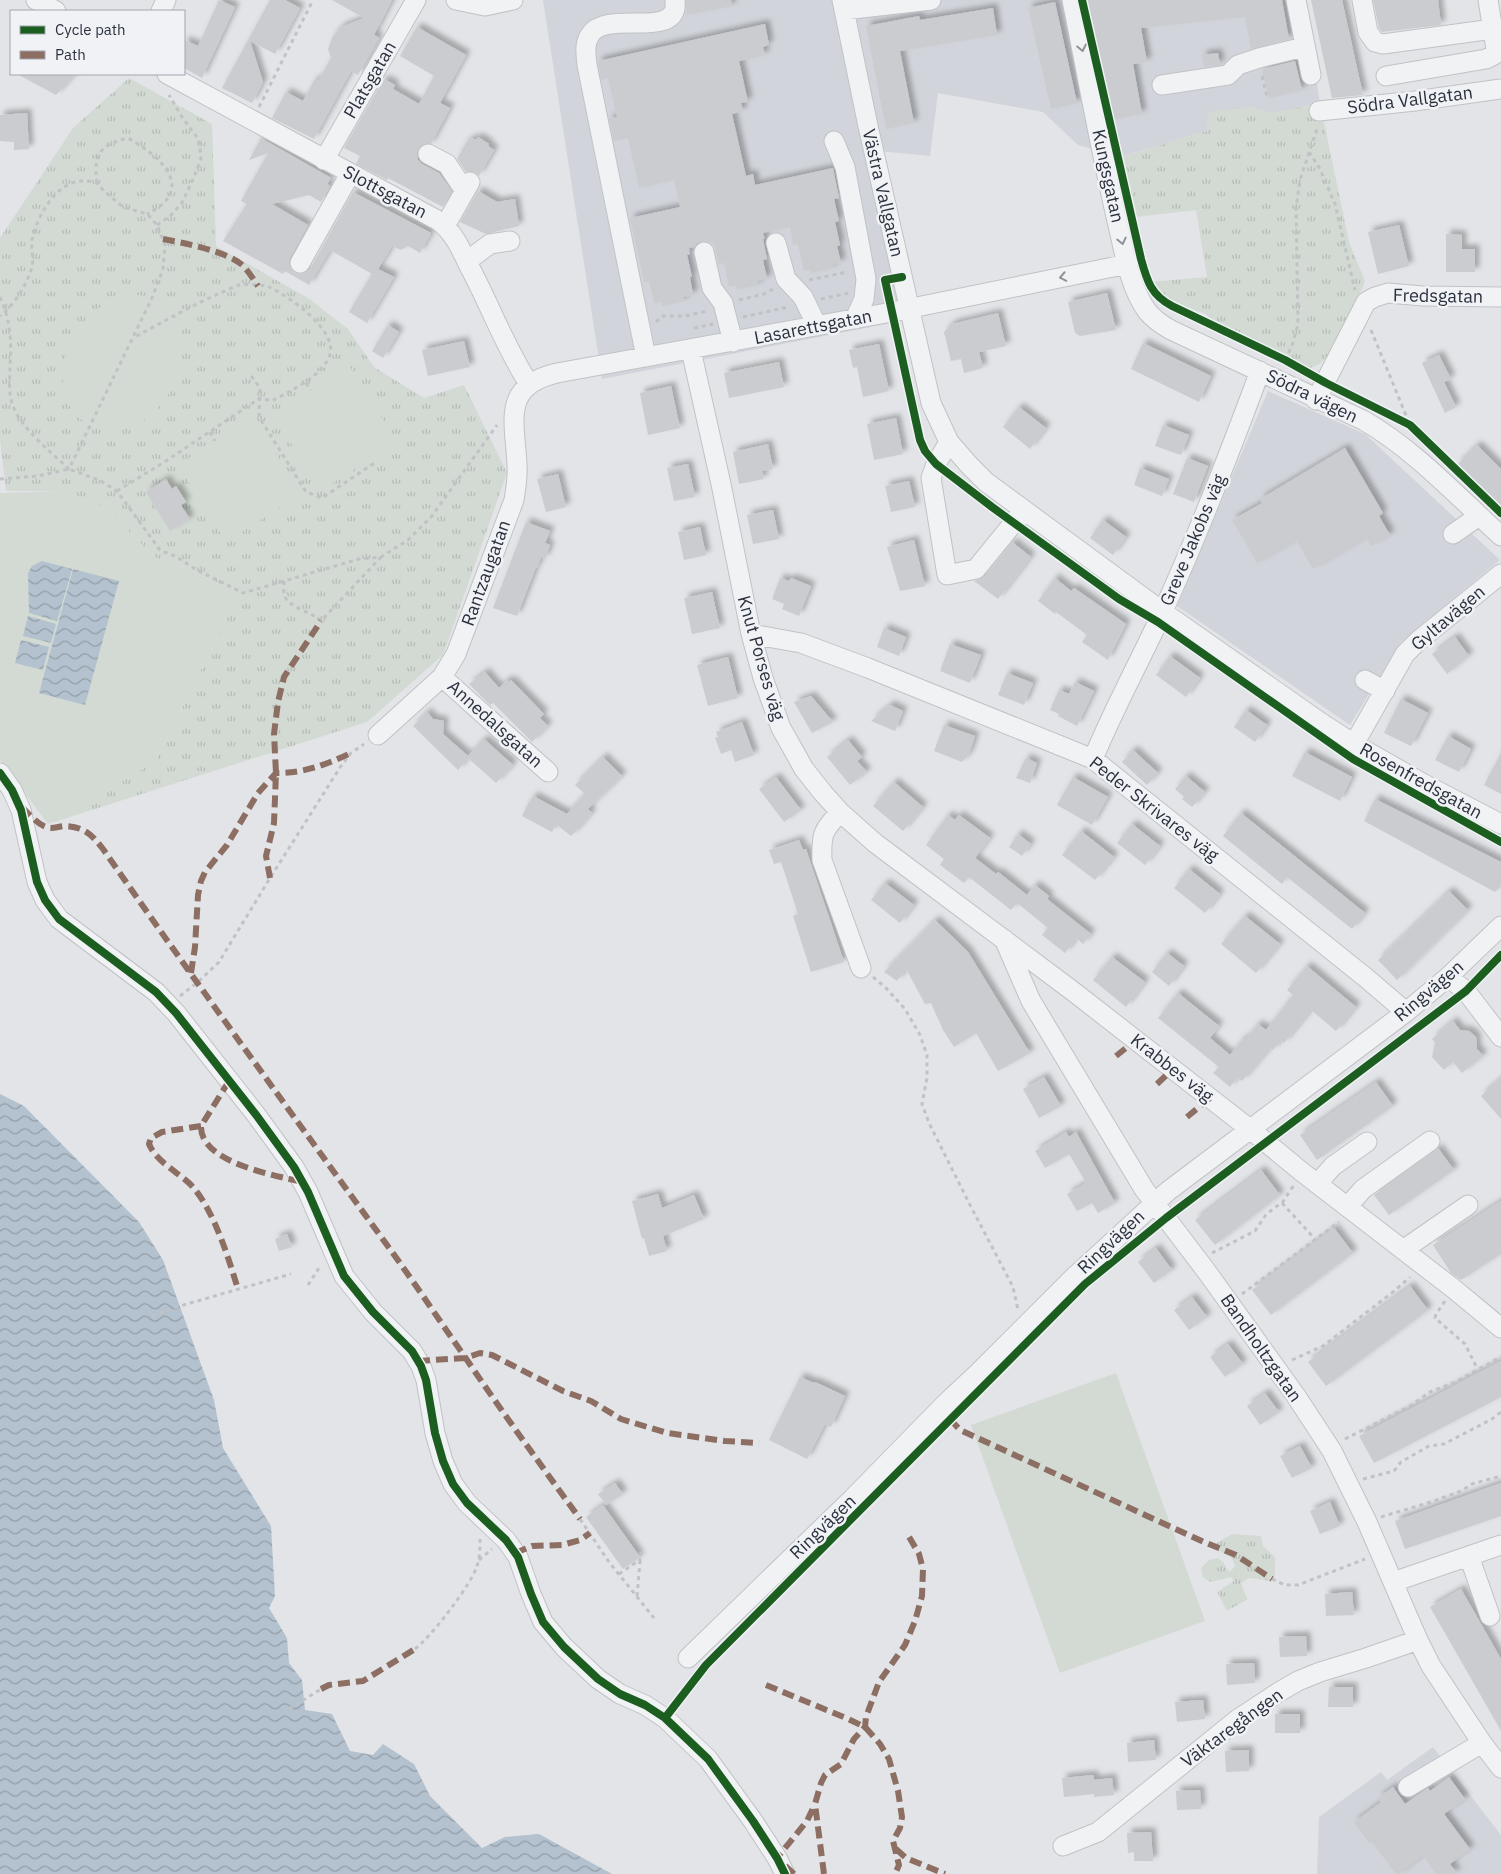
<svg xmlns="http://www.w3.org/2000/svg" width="1501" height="1874" viewBox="0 0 1501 1874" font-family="'IBM Plex Sans',sans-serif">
<defs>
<pattern id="park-tufts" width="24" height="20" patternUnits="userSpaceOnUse" patternTransform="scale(1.25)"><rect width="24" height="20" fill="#d3dad3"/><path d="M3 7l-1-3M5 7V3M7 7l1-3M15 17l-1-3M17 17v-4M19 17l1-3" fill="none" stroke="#b5bcb6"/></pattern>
<pattern id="water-waves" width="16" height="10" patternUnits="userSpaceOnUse" patternTransform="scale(1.25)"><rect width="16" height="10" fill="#b3c2ce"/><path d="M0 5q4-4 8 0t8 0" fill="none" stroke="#929ea9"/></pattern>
<filter id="shadow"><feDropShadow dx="4.5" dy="-4.5" stdDeviation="2.5" flood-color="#0004"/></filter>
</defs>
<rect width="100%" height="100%" fill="#e2e4e7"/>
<path fill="#d1d4da" d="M543 0H1303L1320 103 1274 113 1261 111 1252 107 1207 131 1120 157 1078 145 1043 112 938 93 930 156 878 151 917 318 602 379Z
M1268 391 1365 434 1500 560 1401 642 1350 725 1177 606Z
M1433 1747 1501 1835V1874H1317L1319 1817 1381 1772 1387 1780Z"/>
<path fill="url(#park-tufts)" d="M129 78 212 124 216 246 308 298 348 329 374 367 424 398 464 385 507 473 443 655 367 722 48 824 155 762 239 593 175 563 156 558 103 507 60 491H6L0 440V238L73 128Z
M1320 103 1349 242 1365 281C1356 303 1338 347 1321 363 1317 366 1311 367 1307 369L1246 336 1212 321 1206 314 1163 299 1150 282 1207 277 1196 210 1135 217 1121 157 1207 131 1208 112 1252 107 1261 111 1274 113Z
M1232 1534 1261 1536 1263 1546 1275 1557V1576L1271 1581 1249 1578 1241 1583 1246 1596 1248 1599 1227 1611 1217 1592 1234 1581 1231 1577 1211 1582 1203 1577 1201 1568 1209 1560 1218 1558 1224 1563 1227 1570 1231 1571 1235 1566 1232 1558 1214 1548 1215 1544Z"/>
<path fill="#d3dad3" d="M132 295C146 294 159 299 169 310 211 359 147 456 89 425 46 401 62 337 94 312 106 302 117 299 132 295Z
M349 365 397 442 320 491 273 414Z
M253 417 301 494 226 542 178 465Z
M60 491 103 507 156 558 175 563 239 593 155 762 48 824 0 760V493Z
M1116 1373 1205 1621 1060 1673 971 1425Z"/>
<path fill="url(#water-waves)" d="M42 561 72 569 57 621 29 613 28 573 32 566Z
M73 569 119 581 85 705 39 693Z
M28 616 56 624 51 643 23 636Z
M21 640 49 647 43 670 15 663Z
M0 1094 24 1106 139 1222 163 1260 214 1400 223 1448 271 1526 275 1596 269 1608 287 1638 289 1663 302 1680 305 1710 332 1714 350 1751 373 1755 383 1744 414 1764 430 1796 482 1848 505 1837 539 1834 612 1874H0Z"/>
<path fill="#cacccf" filter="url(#shadow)" d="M219 0 235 7 202 78 184 68V40L198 46Z
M270 0H285L300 8 275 54 250 41 263 82 252 103 222 88Z
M332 0H392L374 35 379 38 358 75 351 71 314 139 272 118 286 92 303 101 315 79 318 81 331 58 328 49 333 36 341 27 364 18Z
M686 0H731L732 6 687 15Z
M1088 0H1282L1289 39 1251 49 1245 17 1141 28 1147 62 1133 64 1142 114 1112 120Z
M1311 0H1342L1363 95 1332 98Z
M1373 0H1438L1441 25 1382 32 1379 28Z
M1055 2 1077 103 1051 109 1028 8Z
M993 8 997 35 900 51 914 123 886 129 866 26 919 16 920 20Z
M765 24 769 45 763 47 765 55 739 61 748 102 741 103 743 111 732 114 746 176 753 174 755 185 833 168 839 198 834 199 839 221 835 222 840 245 837 246 841 263 832 265 833 268 811 273 810 270 804 271 798 244 793 245 790 227 763 233 765 239H763L767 259 763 260 767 279 758 281V285L737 290 736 286 729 287 724 263 719 264 714 243 702 241 697 243 694 247 689 248 690 254 687 255 692 277H690L693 295 683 297 684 301 662 306V302L654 303 649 281 644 282 630 218 680 207 674 180 639 188 628 138 614 141 609 119 617 117 608 78 601 80 598 61Z
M417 27 466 55 440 103 450 108 431 144 422 145 417 154 418 160 422 164 439 173 452 191 443 207 388 178 387 180 356 164 360 156 344 148 384 79 395 85 393 89 419 104 434 76 400 56Z
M1218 53 1220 65 1204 67 1202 55Z
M1295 61 1302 90 1269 98 1262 69Z
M17 74H75L56 95Z
M27 113 29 149 14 150V142L0 141V115Z
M478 137 489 144 488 146 494 150 479 176 475 172H466L457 159 467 141 469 142 472 138 476 140Z
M261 138 331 178 327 184 330 186 321 202 309 195 272 204 308 225 290 258 289 264 294 273 301 274 306 272 310 269 353 192 431 233 420 253 408 246 401 250 392 246 378 269 394 277 367 323 349 312 372 274 330 250 309 285 285 271 283 274 223 241 247 204 241 201 268 153 249 160Z
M478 191 497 202 515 199 519 226 486 234 460 222Z
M1399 225 1409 266 1378 274 1368 232Z
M1446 234 1462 235V249H1475V272H1446Z
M1107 293 1116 330 1080 336 1075 333 1068 302Z
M998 313 1006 346 979 352 983 368 964 373 961 359 951 361 944 332 952 324Z
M388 325 399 332 383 358 372 351Z
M464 341 470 367 428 376 422 350Z
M1143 343 1211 376 1199 402 1131 369Z
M879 344 889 391 863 397 857 367 853 368 849 350Z
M1439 355 1451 379 1444 382 1456 407 1445 413 1422 363Z
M779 362 784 387 729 398 724 373Z
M671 386 680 428 648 435 640 393Z
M1019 407 1046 428 1030 449 1003 427Z
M896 418 903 454 874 460 867 424Z
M1163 425 1189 435 1181 455 1155 446Z
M768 444 773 469 762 471 764 479 739 484 733 452Z
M1477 445 1501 469V509L1457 465Z
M1345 448 1383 513 1379 516 1390 535 1371 546 1366 538 1313 569 1296 540 1257 563 1232 520 1262 503 1260 499Z
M1187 458 1208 466 1194 502 1173 494Z
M688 464 695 497 674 501 667 468Z
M1140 468 1169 479 1162 496 1134 485Z
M558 474 566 507 546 512 537 479Z
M166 479 172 489 176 486 186 502 181 505 190 519 170 531 146 492Z
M909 481 915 507 891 512 885 486Z
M773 510 779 539 753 544 747 515Z
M1103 520 1126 537 1113 555 1090 538Z
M526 522 550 531 545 543 550 545 545 559 541 557 537 568 536 567 517 616 493 608Z
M700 527 706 555 684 560 678 532Z
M914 540 925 586 900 591 887 547Z
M1012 542 1031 557 998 599 974 581 985 576Z
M780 578 789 581 791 578 811 586 799 616 782 609 784 604 772 599Z
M1055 578 1071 591 1074 588 1126 624 1108 660 1082 642 1087 635 1056 612 1055 614 1038 601Z
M712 592 720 628 692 634 684 598Z
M884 628 906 637 899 656 877 647Z
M1455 637 1469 656 1447 674 1432 654Z
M950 644 981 655 970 683 940 671Z
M1170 656 1200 678 1186 697 1156 675Z
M728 657 738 698 708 706 697 665Z
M485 672 499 688 507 680 509 682 511 680 544 714 540 718 548 726 532 742 493 703 490 705 469 684Z
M1007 673 1033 683 1024 705 998 695Z
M1075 682 1094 691 1077 726 1058 716 1059 714 1050 710 1059 690 1069 694Z
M811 696 833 722 812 733 794 702Z
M1401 699 1428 713 1411 746 1384 733Z
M890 705 903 711 895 731 871 721Z
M1246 710 1267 725 1255 742 1234 727Z
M427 712 433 719 444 721 443 734 468 756 484 739 513 765 496 783 468 758 458 770 413 726Z
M742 722 754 755 735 762 731 750 721 754 715 738 718 737 716 732Z
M944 725 975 736 969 754 962 762 934 751Z
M1448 736 1471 749 1459 772 1435 760Z
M848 740 862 757 857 761 867 772 850 785 827 757Z
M1133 750 1158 773 1147 785 1122 762Z
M1305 752 1352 777 1340 801 1292 776Z
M1501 753V794L1484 785Z
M603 757 622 776 588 809 592 813 571 836 556 824 552 832 522 816 529 802 532 803 530 801 533 796 567 814 585 794 575 785Z
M1026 758 1037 763 1030 783 1016 778Z
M1186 776 1205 792 1192 807 1182 799 1184 797 1175 789Z
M776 777 801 810 784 822 759 789Z
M1073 777 1108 797 1092 825 1057 805Z
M894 782 923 807 903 831 873 806Z
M1375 799 1501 862V886L1495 892 1364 821Z
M1241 813 1365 913 1352 929 1287 877 1282 884 1223 836Z
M948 815 955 820 959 815 990 838 975 858 996 874 998 872 1027 895 1035 885 1049 896 1047 899 1091 934 1083 944 1076 938 1065 953 1042 935 1048 928 1017 903 1011 910 969 877 964 883 940 865 944 859 926 845Z
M1132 824 1160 846 1145 865 1117 843Z
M1081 831 1114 857 1095 880 1062 855Z
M1018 834 1031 844 1022 856 1009 847Z
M799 840 803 850 806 849 844 962 811 972 793 916 798 914 781 862 774 864 769 850Z
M1189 869 1220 894 1205 913 1174 888Z
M885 883 914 905 900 923 871 900Z
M1449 891 1468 910 1397 980 1378 960Z
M1245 916 1280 944 1256 973 1221 944Z
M935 920 968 952 1030 1053 998 1071 976 1033 954 1047 943 1030 931 1003 925 1004 906 969 897 981 884 972Z
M1167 953 1184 966 1169 986 1152 972Z
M1112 957 1145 982 1126 1007 1093 980Z
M1307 966 1356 1007 1336 1031 1311 1010 1284 1043 1281 1040 1273 1050 1270 1048 1242 1081 1237 1078 1230 1087 1213 1073 1219 1067 1158 1018 1178 993 1219 1026 1210 1038 1230 1055 1243 1039 1245 1040 1258 1024 1266 1030 1293 995 1287 990Z
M1453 1021 1460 1030 1469 1031 1476 1037 1477 1049 1483 1056 1462 1073 1453 1062 1444 1070 1432 1057 1435 1042 1432 1039Z
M1044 1077 1061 1106 1039 1118 1023 1089Z
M1501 1078V1119L1481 1096Z
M1376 1082 1393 1106 1317 1160 1300 1135Z
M1066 1132 1069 1137 1076 1132 1115 1203 1098 1213 1092 1203 1077 1211 1067 1194 1086 1183 1069 1154 1045 1168 1035 1151Z
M1438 1148 1454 1170 1389 1215 1374 1195Z
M1261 1170 1280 1195 1215 1245 1195 1220Z
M658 1194 662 1208 694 1195 704 1219 663 1236 667 1251 649 1256 644 1238 642 1239 632 1201Z
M1501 1201V1254L1461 1280 1451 1273 1433 1245Z
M1334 1228 1353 1253 1271 1315 1252 1290Z
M287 1234 292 1247 279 1251 275 1239Z
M1156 1248 1172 1270 1154 1283 1138 1262Z
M1410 1286 1428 1310 1326 1386 1308 1362Z
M1192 1297 1207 1317 1189 1330 1174 1310Z
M1228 1344 1243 1364 1225 1377 1210 1357Z
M1501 1361V1397L1374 1463 1359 1436Z
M800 1377 814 1383 815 1382 845 1396 831 1427 825 1424 807 1459 769 1440Z
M1265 1393 1279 1412 1260 1425 1247 1406Z
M1300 1446 1312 1468 1292 1478 1280 1456Z
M615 1483 623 1494 606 1505 598 1494Z
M1501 1483V1516L1405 1549 1395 1521Z
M1330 1502 1340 1526 1320 1534 1310 1511Z
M603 1505 640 1557 623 1569 586 1517Z
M1461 1589 1501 1659V1731L1430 1607Z
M1352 1592 1354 1615 1326 1616 1325 1594Z
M1306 1636 1307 1656 1280 1657 1279 1637Z
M1254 1663 1255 1683 1227 1685 1226 1664Z
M1329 1687H1353V1707H1328Z
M1203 1700 1205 1719 1177 1722 1175 1702Z
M1275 1714H1300V1733H1275Z
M1154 1740 1156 1760 1128 1762 1127 1743Z
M1249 1750V1771L1226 1772 1225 1751Z
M1094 1775V1780L1112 1778 1114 1795 1094 1797V1794L1064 1797 1062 1778Z
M1449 1777 1465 1799 1444 1814 1470 1849 1450 1864 1457 1874H1436L1423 1856 1399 1874H1396L1371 1841 1369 1843 1354 1822 1381 1802 1378 1798 1393 1787 1405 1804 1428 1788 1430 1791Z
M1200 1790 1201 1809 1177 1810 1176 1791Z
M1151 1832 1153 1861H1134V1852L1128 1853 1127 1833Z"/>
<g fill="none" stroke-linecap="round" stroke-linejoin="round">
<g stroke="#c1c2c5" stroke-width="21">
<path id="minor" d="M36 0 56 11
M456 0 485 6 513 0
M842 0 868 126 931 403 949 442 969 465 986 482 1024 510 1163 612 1320 722 1354 744 1424 784 1501 824
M1072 0C1087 74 1100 148 1117 221 1124 250 1129 286 1147 311 1154 320 1162 325 1171 330L1363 420C1415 450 1457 496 1501 536
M1296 0 1311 75
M1362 0 1368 32 1375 42 1383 44 1493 29
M844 10 931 0
M161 11 166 0
M167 74 439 221C454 233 461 249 469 266 490 305 505 347 529 384
M1386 76 1486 59 1494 55 1496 49 1488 0
M1162 85 1228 75 1238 65 1259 58 1304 47
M1319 111 1415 101 1501 89
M834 141 845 167 866 279 864 299 855 319
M428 154 447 164 465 191
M324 160 416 0
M445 226 470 182
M776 243 786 279 803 297 817 326
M704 252 712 288 723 303 733 342
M467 261 490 244 510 241
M300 263 350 174
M691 350 721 484 751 634 763 678 781 728 804 769 823 793 840 812 875 843 1074 992 1251 1130 1302 1172 1454 1289 1501 1328
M646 357 587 65C586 55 584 44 590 35 606 8 680 42 675 0
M1316 400 1366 302 1375 297 1388 293 1423 296 1501 297
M949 442 936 464 931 478 947 575 976 569 1024 510
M1453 534 1479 516
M751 634 801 643 868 668 1093 759 1365 977 1406 1012
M442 677 548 772
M1365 680 1385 691
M378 735 442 677 456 654 514 500C516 488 518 477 517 465 515 421 501 386 557 373L892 312 1128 264
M1354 744 1405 654 1418 641 1501 574
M1093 759C1114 708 1140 661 1163 611 1199 533 1230 452 1260 371
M0 773 12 790 21 810 37 882 45 900 59 919 156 992 176 1013 257 1116 294 1167 308 1192 344 1276 373 1312 412 1351 421 1366 426 1380 435 1433 443 1461 453 1484 467 1503 506 1540 518 1557 531 1594 543 1622 564 1647 598 1679 620 1694 645 1705 665 1718 708 1759 753 1821 777 1858 785 1874
M840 812C823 831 821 833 822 860L861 968
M1004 939 1031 1001 1144 1189 1207 1272 1296 1396 1332 1451 1367 1522 1418 1640 1431 1666 1482 1743 1501 1768
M1448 977 1466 991 1501 1037
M1317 1184 1333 1166 1367 1142
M1347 1207 1363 1189 1430 1141
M1403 1250 1468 1205
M1469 1556 1490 1616
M1393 1582 1501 1545
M688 1658 853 1498 947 1402 976 1375 1074 1277 1168 1191 1406 1012 1448 977 1501 926
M1408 1787 1482 1743
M1063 1846 1098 1832 1238 1719 1279 1692 1298 1681 1320 1672 1366 1658 1418 1640"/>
</g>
<path stroke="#c0c2c5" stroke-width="3" stroke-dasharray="4 4" stroke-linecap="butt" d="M1262 76 1267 97
M259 107 313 0
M1309 152 1320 169 1335 204 1355 290
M97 183C93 154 100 145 128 138 160 156 198 189 147 214
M157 225 170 216 182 203 194 177 201 159 199 140 182 117 169 95
M809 280 847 272
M0 297C10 319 12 341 10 365 10 377 8 391 12 403 19 427 51 452 69 469L152 298 163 269 165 245 157 225 147 214 123 207 104 191 97 183C92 182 86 180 81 181 55 183 37 217 32 240 31 249 34 259 32 267 27 285 14 305 0 316
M821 299 849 293
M739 300 764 294 773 289
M743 317 788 307
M656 322 663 316H685L707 311
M694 328 713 324
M1371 330 1410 425
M1285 360 1292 346 1298 324 1296 208 1300 180 1318 126
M251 376 260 388 259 417 306 492 322 498 376 462
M306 383 311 390
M210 432 215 441
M0 479 38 476 69 469 101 481 117 491 160 550 177 557 195 569 243 593 359 559 381 557 408 540 432 516 497 425
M117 491 166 461 260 398 272 401C290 391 325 375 330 354 337 330 289 296 269 287 263 284 246 284 239 285 232 287 224 292 218 294 189 307 161 323 133 338
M284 581C284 586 283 593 285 597 289 607 312 612 321 621L381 557
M873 977 886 988 905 1009 920 1035 927 1055V1078L922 1104 929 1123 969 1203 1013 1287 1018 1310
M180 996 198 982 219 962 270 878 341 766 351 753 364 744
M1282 1203 1315 1239
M1212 1253 1255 1231 1265 1216 1274 1208 1282 1203 1294 1185
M308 1285 321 1265
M1242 1294 1339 1222
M1445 1301 1436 1314 1435 1318 1465 1344 1478 1370
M152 1316 180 1306 291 1274
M1292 1360 1323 1346 1393 1292 1410 1277
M1345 1439 1410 1406 1430 1392 1455 1382 1501 1357
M1363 1479 1394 1471 1401 1462 1429 1446 1444 1444 1492 1419 1501 1412
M1381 1517 1431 1502 1461 1491 1472 1484 1501 1476
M580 1519 609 1562 654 1618
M479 1560 492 1549
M619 1574 641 1559
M1272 1579 1285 1585H1298L1365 1559
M637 1596 641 1550
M415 1649C431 1637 471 1585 477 1566 480 1557 480 1549 480 1539
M289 1709 321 1689"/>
<use href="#minor" stroke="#f1f2f4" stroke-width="19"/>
<path stroke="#8d6e63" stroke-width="6" stroke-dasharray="12 6" stroke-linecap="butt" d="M163 239C184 243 225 251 241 264 248 270 253 279 258 286
M22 807C28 813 37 824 46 827 52 830 59 826 65 826 85 827 92 835 103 849 196 983 292 1114 387 1245 414 1282 439 1320 465 1357 502 1412 541 1465 580 1519
M270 878 266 856 274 823 276 773 274 734 278 702 284 677 321 621
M191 973 195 947 198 895 201 881 205 872 227 845 258 793 276 773C305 773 325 765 351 753
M1116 1056 1136 1040
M229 1081 201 1126C200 1163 275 1175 302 1182
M1157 1084 1173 1069
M1187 1117 1210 1098
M201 1126 162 1132 151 1138 149 1144C157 1163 179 1172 193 1187 215 1213 228 1257 238 1289
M418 1361 465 1358 480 1353 492 1355 563 1391 591 1401 621 1419 667 1433 725 1441 759 1443
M950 1419 960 1430 1204 1542 1236 1555 1272 1579
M515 1553 532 1546 562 1545 580 1540 590 1533
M766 1685 846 1718 865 1727 880 1744 889 1759 898 1791 902 1817 900 1828 893 1841 899 1865 895 1874
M321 1689 329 1685 363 1681 415 1649
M896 1849 906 1858 945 1874
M794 1874 777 1858 807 1821 815 1804
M824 1874 815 1804 821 1783 825 1775 841 1764 854 1739 865 1727 866 1717 879 1682 905 1645 915 1621 922 1596 923 1569 919 1554 908 1535"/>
<g stroke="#f0f2f6" stroke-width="11">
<path id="cycleway" d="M1082 0 1141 259C1147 281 1151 295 1172 306L1285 360 1326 383 1410 425 1501 513
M902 277 885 280 920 440 925 451 936 464 992 507 1119 599 1158 622 1353 759 1501 842
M0 773 12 790 21 810 37 882 45 900 59 919 156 992 176 1013 257 1116 294 1167 308 1192 344 1276 373 1312 412 1351 421 1366 426 1380 435 1433 443 1461 453 1484 467 1503 506 1540 518 1557 531 1594 543 1622 564 1647 598 1679 620 1694 645 1705 665 1718 708 1759 753 1821 777 1858 785 1874
M665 1718 706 1665 1085 1284 1166 1218 1466 991 1501 955"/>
</g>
<use href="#cycleway" stroke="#1b5e20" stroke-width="8"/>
</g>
<defs><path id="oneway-chevron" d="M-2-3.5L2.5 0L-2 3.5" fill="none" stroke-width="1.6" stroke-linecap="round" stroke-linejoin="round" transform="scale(1.25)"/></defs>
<g stroke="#8e9299">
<use href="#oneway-chevron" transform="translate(1082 48) rotate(78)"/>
<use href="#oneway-chevron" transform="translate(1122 241) rotate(77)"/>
<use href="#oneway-chevron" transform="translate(1063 277) rotate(169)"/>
</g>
<g text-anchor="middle" stroke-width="5" stroke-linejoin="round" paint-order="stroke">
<g font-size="18" fill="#2b323e" stroke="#f0f2f6">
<text transform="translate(370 80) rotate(-60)" y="6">Platsgatan</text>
<text transform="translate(1410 100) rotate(-7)" y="6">Södra Vallgatan</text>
<text transform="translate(1108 176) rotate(78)" y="6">Kungsgatan</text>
<text transform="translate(385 192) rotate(28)" y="6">Slottsgatan</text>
<text transform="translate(883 193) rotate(77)" y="6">Västra Vallgatan</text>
<text transform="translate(1438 296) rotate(1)" y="6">Fredsgatan</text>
<text transform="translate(813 327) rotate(-11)" y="6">Lasarettsgatan</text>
<text transform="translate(1312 396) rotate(26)" y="6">Södra vägen</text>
<text transform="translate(1193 540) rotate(-67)" y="6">Greve Jakobs väg</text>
<text transform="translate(486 573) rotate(-70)" y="6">Rantzaugatan</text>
<text transform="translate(1448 618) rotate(-40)" y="6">Gyltavägen</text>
<text transform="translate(761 658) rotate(74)" y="6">Knut Porses väg</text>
<text transform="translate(495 724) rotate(42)" y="6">Annedalsgatan</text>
<text transform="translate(1421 781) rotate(29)" y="6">Rosenfredsgatan</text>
<text transform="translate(1154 809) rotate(38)" y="6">Peder Skrivares väg</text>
<text transform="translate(1429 991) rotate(-40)" y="6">Ringvägen</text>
<text transform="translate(1172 1068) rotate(38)" y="6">Krabbes väg</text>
<text transform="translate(1111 1242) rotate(-43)" y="6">Ringvägen</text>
<text transform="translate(1261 1348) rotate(55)" y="6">Bandholtzgatan</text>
<text transform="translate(823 1527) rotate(-44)" y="6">Ringvägen</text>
<text transform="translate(1232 1728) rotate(-36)" y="6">Väktaregången</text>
</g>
</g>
<rect x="10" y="10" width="175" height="65" fill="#f0f2f6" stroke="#a1a5ac"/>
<rect x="20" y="26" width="25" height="8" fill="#1b5e20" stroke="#a1a5ac"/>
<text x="55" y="35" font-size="15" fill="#2b323e">Cycle path</text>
<rect x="20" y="51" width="25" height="8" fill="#8d6e63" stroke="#a1a5ac"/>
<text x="55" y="60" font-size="15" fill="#2b323e">Path</text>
</svg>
